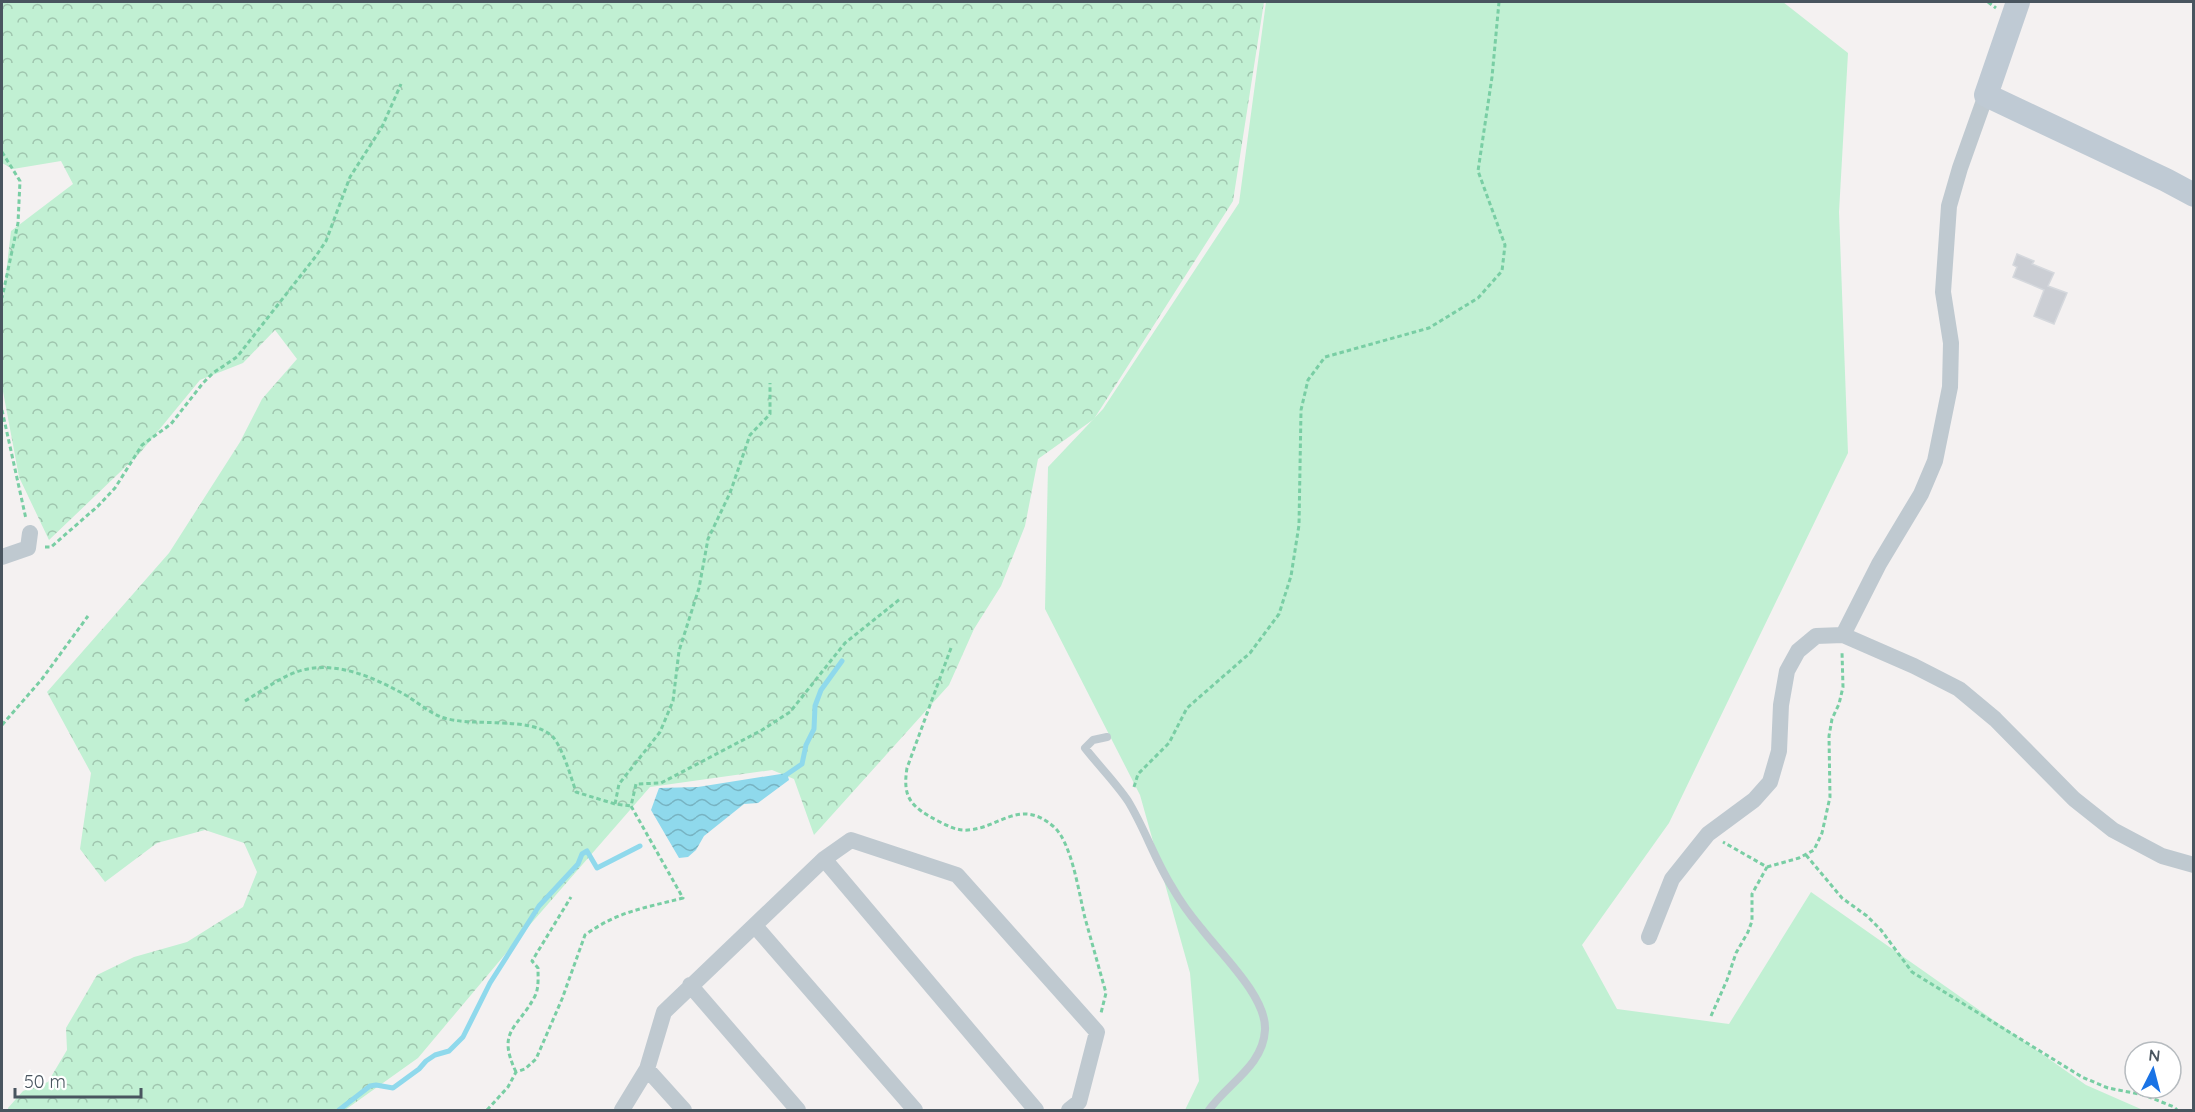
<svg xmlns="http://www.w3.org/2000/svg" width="2195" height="1112" viewBox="0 0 2195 1112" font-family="Quicksand,sans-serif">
<defs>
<pattern id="forest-crowns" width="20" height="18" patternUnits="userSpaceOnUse" patternTransform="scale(1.5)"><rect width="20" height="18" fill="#c1f0d3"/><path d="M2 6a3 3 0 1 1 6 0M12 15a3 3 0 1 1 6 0" fill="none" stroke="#9fc5ae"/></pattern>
<pattern id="water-waves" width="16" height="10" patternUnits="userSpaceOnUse" patternTransform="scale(1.5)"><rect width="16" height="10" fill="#8fd9ec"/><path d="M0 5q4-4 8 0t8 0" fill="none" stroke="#77b3c2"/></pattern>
</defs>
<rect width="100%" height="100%" fill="#f4f1f1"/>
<path fill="#c1f0d3" d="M1266 2H1783L1848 53 1839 212 1848 453 1669 823 1582 945 1617 1009 1729 1024 1811 892 2086 1085 2143 1110H1185L1199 1081 1190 973 1140 795 1045 609 1048 467 1103 409 1239 203Z"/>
<path fill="url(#forest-crowns)" d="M2 2H1264L1233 201 1094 419 1038 459 1025 526 1001 586 974 629 949 685 814 835 794 779 772 770 650 787 528 927 418 1058 345 1110H8V1108L23 1091 48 1082 67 1050 66 1028 97 975 134 957 187 942 243 907 257 872 244 843 205 830 157 843 105 882 80 849 91 773 47 692 169 553 240 442 262 399 297 359 275 330 243 363 200 380 140 453 49 540 19 477 2 386V308L11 231 73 184 61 161 13 169 2 163Z"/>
<path fill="url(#water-waves)" d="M787 773 789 780 758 803 744 804 704 836 696 850 688 857 679 858 651 810 659 788 698 787Z"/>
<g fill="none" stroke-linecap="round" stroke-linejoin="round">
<path stroke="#8fd9ec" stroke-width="5" d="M783 777 802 764 806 745 814 729 815 706 821 690 842 661
M339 1110 370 1086 376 1085 393 1088 419 1069 426 1061 435 1055 449 1051 463 1037 490 983 539 906 578 864 582 854 587 851 597 868 640 846"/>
</g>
<path fill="#cbced4" stroke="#d5d8dd" stroke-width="1.5" d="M2017 254 2034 261 2032 264 2054 273 2048 286 2067 293 2054 324 2034 316 2044 290 2013 277 2017 267 2013 265Z"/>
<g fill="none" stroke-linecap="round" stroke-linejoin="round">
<path stroke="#79cea4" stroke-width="3" stroke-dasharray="4.5 3" stroke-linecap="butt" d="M1988 2 1996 8
M2 152 20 181 18 223 2 298
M2 410 26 519
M45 547H51L98 506 115 488 142 445 171 424 203 383 213 373 237 357 316 256 326 241 350 177 382 127 401 84
M951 648 907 768C902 799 912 807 938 821 948 826 957 831 968 830 1000 828 1020 797 1054 827 1072 843 1079 894 1085 918 1092 943 1099 968 1106 993L1101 1013
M245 701C260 692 274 682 289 675 325 658 365 673 398 691 413 698 426 711 441 717 471 728 531 715 553 737 563 749 571 777 576 792L615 804 631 806
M2 725 42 679 88 616
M1134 787 1138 774 1169 743 1187 708 1250 653 1279 614 1291 576 1299 525 1301 410 1308 380 1325 357 1429 328 1478 298 1502 271 1505 245 1478 171 1492 77 1499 2
M615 804 619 784 660 732 673 701 679 651 699 588 708 539 730 493 750 435 770 414V383
M1806 855 1842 898 1867 916 1881 930 1912 972 2082 1077 2108 1088 2144 1095 2174 1107 2177 1110
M1767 867 1799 858 1814 850 1822 833 1830 797 1829 736 1832 719 1839 704 1843 687 1842 652
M1711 1016 1727 980 1736 953 1748 932 1752 921V894L1767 867 1723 842
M516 1072C496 1030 518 1029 535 996 539 988 538 977 538 968L532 961 571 897
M487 1110 508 1087 516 1072 525 1069 536 1059 562 999 585 935C618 911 645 908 683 898L631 806 636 784 661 783 762 730 790 712 845 643 900 599"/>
<path stroke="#bfc9d0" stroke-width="8" d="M1107 737 1093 740 1085 748C1099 766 1116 783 1128 801 1145 829 1155 860 1172 887 1180 901 1190 915 1201 928 1220 953 1267 997 1265 1030 1263 1066 1228 1083 1209 1110"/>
<path stroke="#bfc9d0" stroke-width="16" d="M2 557 28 548 30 533
M1843 635 1879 564 1921 494 1935 461 1950 387 1951 343 1943 292 1949 206 1960 168 1986 95
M824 859 1036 1110
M755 926 915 1110
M1649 937 1672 879 1708 834 1754 800 1770 782 1779 751 1781 705 1787 671 1798 651 1816 636 1843 635 1914 666 1959 689 1995 719 2074 799 2113 830 2162 856 2194 865
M690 985 798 1110
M647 1069 684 1110
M622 1110 647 1069 664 1012 824 859 851 840 957 875 1097 1032 1079 1102 1069 1110"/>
<path stroke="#bfcad4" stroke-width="24" d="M2018 2 1986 95 2166 180 2194 195"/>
</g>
<rect width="2195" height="1112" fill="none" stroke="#49555f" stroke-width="6"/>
<g transform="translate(2153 1070) rotate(6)"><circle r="28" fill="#ffffff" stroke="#b6bbbf" stroke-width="1.5"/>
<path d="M0-4.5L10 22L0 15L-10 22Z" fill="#1a73e5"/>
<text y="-9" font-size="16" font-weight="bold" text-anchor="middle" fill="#49555f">N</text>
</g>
<path d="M15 1088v9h126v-9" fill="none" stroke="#49555f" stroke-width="3"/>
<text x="24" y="1088" font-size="18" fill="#49555f" stroke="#ffffff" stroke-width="4.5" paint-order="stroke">50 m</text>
</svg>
